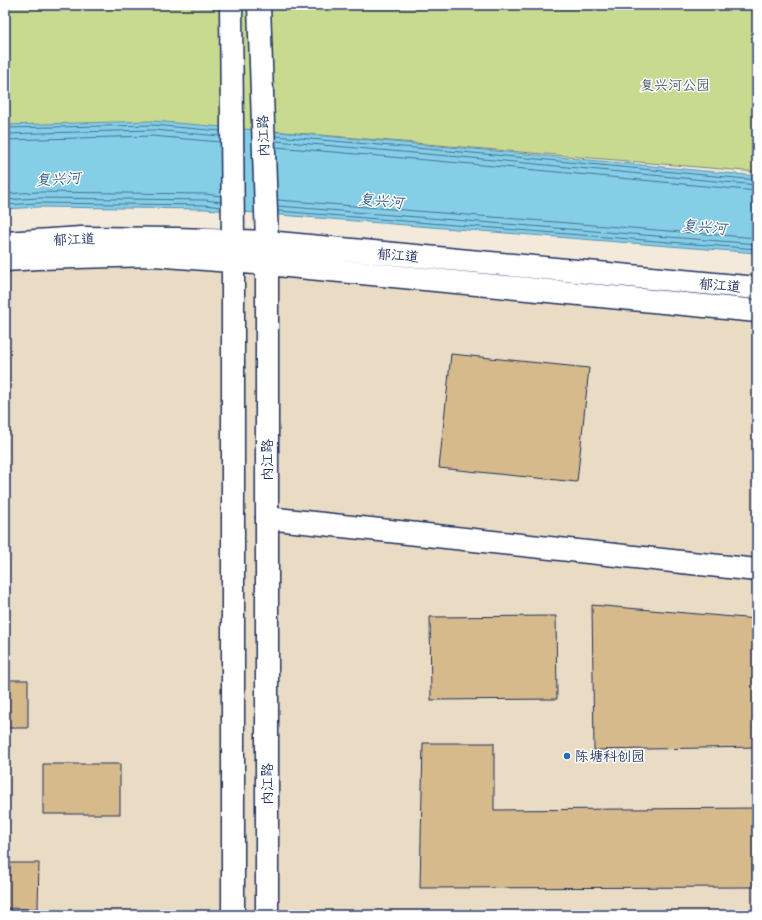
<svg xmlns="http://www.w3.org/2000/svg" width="762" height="920" viewBox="0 0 762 920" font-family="Mynerve,'LXGW WenKai TC',sans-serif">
<rect width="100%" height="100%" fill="#f3eadc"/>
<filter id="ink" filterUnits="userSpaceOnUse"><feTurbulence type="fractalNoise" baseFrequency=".025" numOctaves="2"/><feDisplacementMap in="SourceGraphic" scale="8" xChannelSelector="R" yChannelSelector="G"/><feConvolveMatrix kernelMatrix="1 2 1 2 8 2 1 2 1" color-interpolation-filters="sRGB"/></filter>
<g filter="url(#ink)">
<path fill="#eadcc4" d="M251 252 757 294V915H5V260Z"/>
<path fill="#c8da8f" stroke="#728476" d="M5 5H757V172L272 131 5 159Z"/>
<path fill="#85cfe6" stroke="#5b8fb0" d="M153 121 484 150 757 176V253L205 209 38 207 5 209V125Z"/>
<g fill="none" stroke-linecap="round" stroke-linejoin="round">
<path stroke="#456f94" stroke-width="1" d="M5 128 153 125 220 131
M5 134 153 130 220 136
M275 136 484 154 757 180
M5 140 152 136 220 142
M276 141 483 159 757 185
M276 147 483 165 757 191
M5 194 38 192 205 194 221 196
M5 200 38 198 205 200 221 202
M278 200 757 238
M5 205 38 203 205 205 221 207
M278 206 757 244
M278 211 757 249"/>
</g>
<path fill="#d6ba8b" stroke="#1b2f5e" d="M451 354 589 368 577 482 439 468Z
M592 605 757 619V747L594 750Z
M556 616 557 699 431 700 430 617Z
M5 680H28V728H5Z
M423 743H494V810L757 808V887L420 888Z
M43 764H120V814H43Z
M5 863H39L38 909 5 908Z"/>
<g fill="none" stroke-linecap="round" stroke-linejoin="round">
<g stroke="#1b2f5e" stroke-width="25">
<path id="tertiary" d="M267 518 757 570"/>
</g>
<g stroke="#1b2f5e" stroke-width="25">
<path id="secondary" d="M231 5 233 240
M259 5 267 241
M5 243 81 238 176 239 267 242 757 288
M233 246V915
M267 250V915
M38 258 154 255 267 264 757 311
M5 260 38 258 37 244"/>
</g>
<use href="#tertiary" stroke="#fff" stroke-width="22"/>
<use href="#secondary" stroke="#fff" stroke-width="22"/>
</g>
</g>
<circle fill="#1f6fb2" stroke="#fff" stroke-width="1.5" cx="567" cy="756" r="4"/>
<g text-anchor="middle" stroke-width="3" stroke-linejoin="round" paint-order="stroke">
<g font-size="14" fill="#465a6a" stroke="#fff">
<text x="675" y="90">复兴河公园</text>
</g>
<g font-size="14" fill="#1b2f5e" stroke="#fff">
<text transform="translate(263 136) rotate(-92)" y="5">内江路</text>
<text transform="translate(74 239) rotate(-2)" y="5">郁江道</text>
<text transform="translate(398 255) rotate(5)" y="5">郁江道</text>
<text transform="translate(720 285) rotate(5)" y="5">郁江道</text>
<text transform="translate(267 460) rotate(-90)" y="5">内江路</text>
<text transform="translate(267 784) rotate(-90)" y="5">内江路</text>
</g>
<g font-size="14" fill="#1b2f5e" stroke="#fff" text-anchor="start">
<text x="575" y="761">陈塘科创园</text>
</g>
<g font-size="15" font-style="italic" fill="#3b5f87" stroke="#fff">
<text transform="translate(58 179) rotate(-3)" y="5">复兴河</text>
<text transform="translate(381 201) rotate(5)" y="5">复兴河</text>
<text transform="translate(704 227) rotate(5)" y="5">复兴河</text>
</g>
</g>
<rect width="762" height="920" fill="none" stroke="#fff" stroke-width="20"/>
<rect x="10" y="10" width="742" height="900" fill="none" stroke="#1b2f5e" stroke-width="1.5" filter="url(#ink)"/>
</svg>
